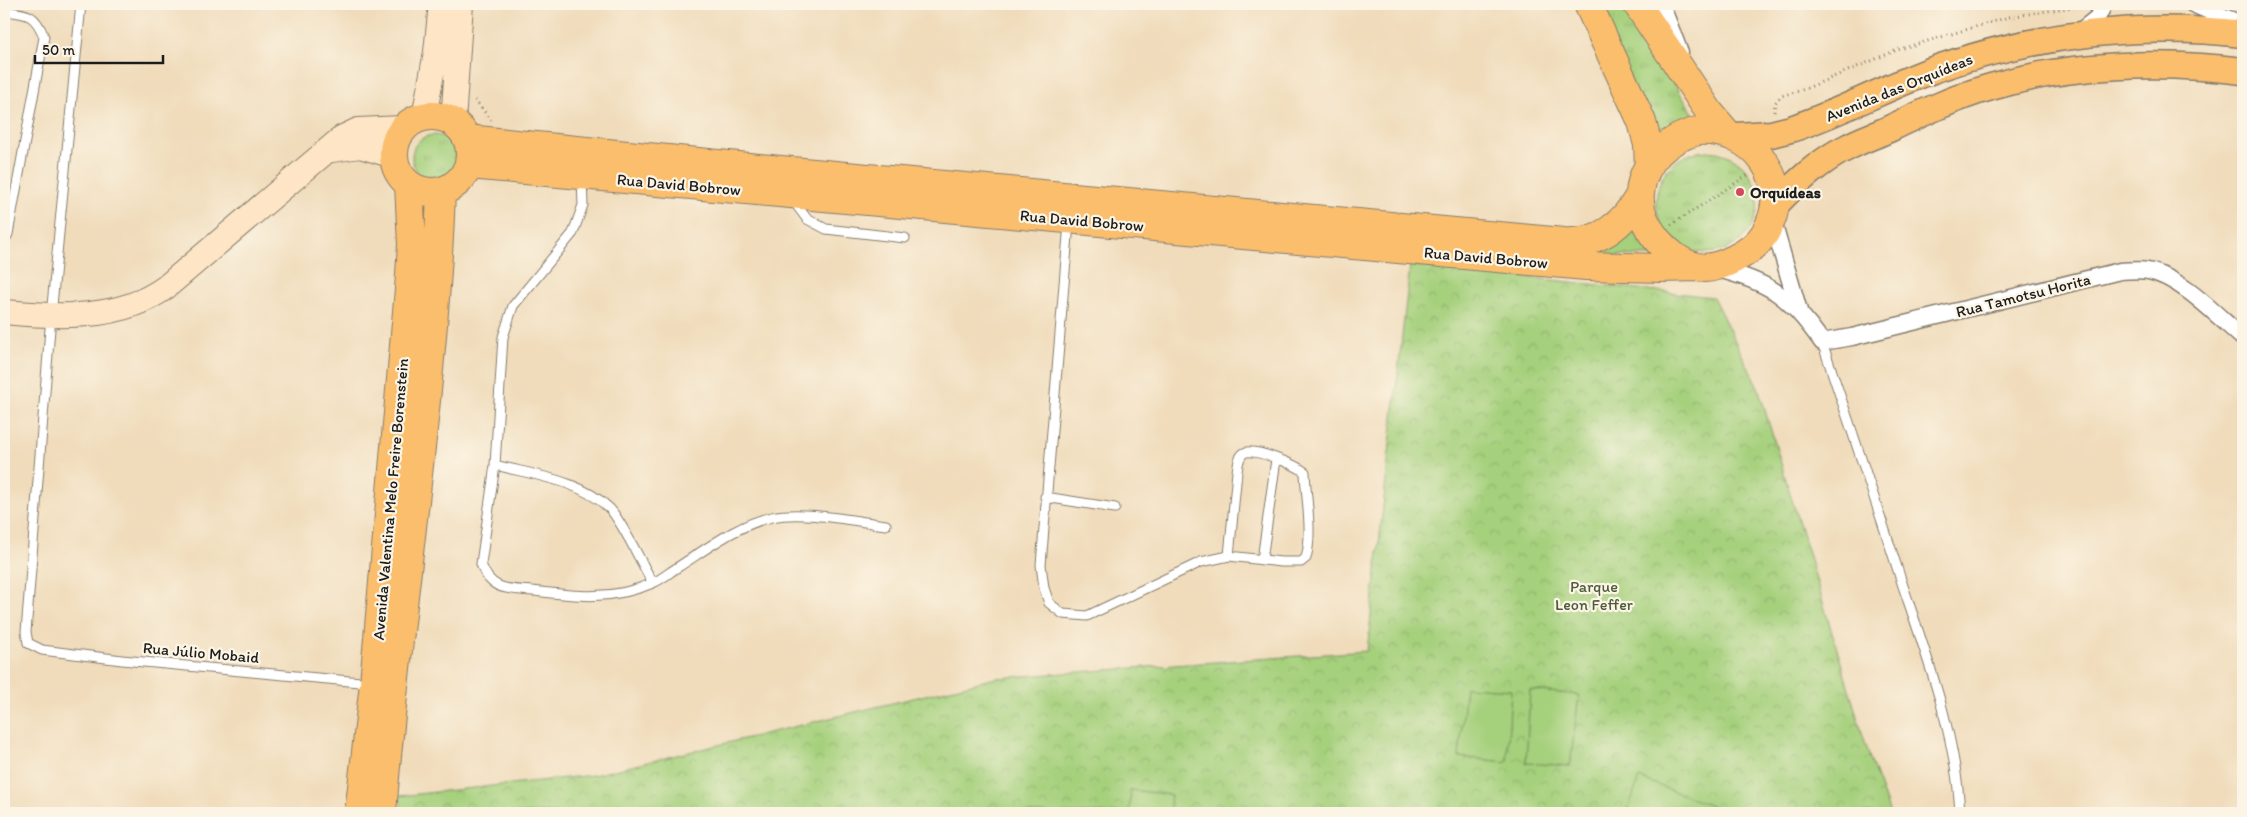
<svg xmlns="http://www.w3.org/2000/svg" width="2247" height="817" viewBox="0 0 2247 817" font-family="Itim,sans-serif">
<defs>
<pattern id="grass-tufts" width="24" height="20" patternUnits="userSpaceOnUse" patternTransform="scale(1.25)"><rect width="24" height="20" fill="#a5d07c"/><path d="M3 7l-1-3M5 7V3M7 7l1-3M15 17l-1-3M17 17v-4M19 17l1-3" fill="none" stroke="#8db26b"/></pattern>
<pattern id="park-crowns" width="20" height="18" patternUnits="userSpaceOnUse" patternTransform="scale(1.25)"><rect width="20" height="18" fill="#a5d07c"/><path d="M2 6a3 3 0 1 1 6 0M12 15a3 3 0 1 1 6 0" fill="none" stroke="#8db26b"/></pattern>
</defs>
<rect width="100%" height="100%" fill="#fcf5e5"/>
<filter id="ink" filterUnits="userSpaceOnUse"><feTurbulence type="fractalNoise" baseFrequency=".02" numOctaves="2"/><feDisplacementMap in="SourceGraphic" scale="10" xChannelSelector="R" yChannelSelector="G"/><feConvolveMatrix kernelMatrix="1 2 1 2 8 2 1 2 1" color-interpolation-filters="sRGB"/></filter>
<filter id="wash" filterUnits="userSpaceOnUse"><feTurbulence type="fractalNoise" baseFrequency=".0096" numOctaves="4" result="noise"/><feDisplacementMap in="SourceGraphic" scale="20" xChannelSelector="R" yChannelSelector="G"/><feGaussianBlur stdDeviation="1.12" result="paint"/><feColorMatrix in="noise" values="0 0 0 0 0 0 0 0 0 0 0 0 0 0 0 0 0 1.4 0 .05"/><feComposite in="paint" operator="in"/></filter>
<g filter="url(#wash)">
<rect width="100%" height="100%" fill="#f0dcbb"/>
<path fill="url(#grass-tufts)" stroke="#60764c" d="M1595 4H1622L1702 127 1659 144Z
M412 157a22 22 0 1 1 44 0a22 22 0 1 1-44 0Z
M1656 202a51 51 0 1 1 102 0a51 51 0 1 1-102 0Z
M1639 229 1655 256 1583 255 1616 244Z"/>
<path fill="url(#park-crowns)" stroke="#60764c" d="M1410 265 1713 297 1758 387 1871 762 1890 813H403L399 796 594 775 996 678 1367 651Z"/>
<path fill="#a5d07c" stroke="#60764c" d="M1466 687 1511 690 1507 762 1459 757Z
M1530 690 1579 695 1570 766 1526 763Z
M1639 778 1730 813H1627Z
M1131 790 1171 795 1169 813H1129Z"/>
</g>
<g filter="url(#ink)">
<g fill="none" stroke-linecap="round" stroke-linejoin="round">
<g stroke="#867c6c" stroke-width="11">
<path id="service" d="M81 4 51 316 26 632 28 643 42 650 122 660 371 683
M4 11C27 14 35 13 44 37L8 234 4 241
M582 178 583 205 573 233 513 306 503 337 495 465 481 564C490 591 508 589 533 591 575 596 612 601 653 583 662 579 670 572 678 567 708 548 737 525 772 517 802 510 854 521 886 525
M792 199 807 219 826 229 905 238
M1069 223 1041 565 1044 588 1049 603 1063 614 1087 616 1201 562 1229 556 1281 562H1301L1306 558C1313 532 1306 499 1305 472 1296 465 1253 447 1244 453 1238 457 1238 466 1237 472L1229 556
M1822 342C1849 422 1876 502 1902 583 1927 657 1956 734 1960 813
M495 465C533 475 581 480 610 509 623 523 642 565 653 583
M1045 497 1115 508
M1262 560 1276 459"/>
</g>
<g stroke="#867c6c" stroke-width="19">
<path id="minor" d="M1661 4 1680 53
M2193 4 2243 25
M2078 33 2097 18 2104 4
M1772 219 1799 311
M1714 268C1770 282 1789 295 1822 342L1852 337 2120 271C2129 271 2139 269 2148 271 2181 277 2217 316 2243 338"/>
</g>
<g stroke="#867c6c" stroke-width="26">
<path id="secondary" d="M424 117 436 52 441 4
M453 123 461 4
M332 150 360 146 394 156
M4 312C58 317 120 321 166 287L343 137 358 130 403 128"/>
</g>
<g stroke="#867c6c" stroke-width="29">
<path id="primary" d="M1735 136 1771 134 1791 129C1842 112 1890 85 1941 67 2038 34 2142 22 2243 34
M1774 206C1796 183 1819 161 1848 147 1861 140 1876 135 1889 129 1922 113 1956 97 1991 87 2071 63 2161 61 2243 71"/>
</g>
<g stroke="#867c6c" stroke-width="30">
<path id="trunk" d="M1588 4 1642 122 1648 145 1649 166
M1637 4 1710 113 1727 133
M394 154a38 38 0 1 1 76 0a38 38 0 1 1-76 0Z
M1698 131C1753 127 1796 182 1765 233 1758 245 1746 253 1734 259 1722 265 1710 270 1697 267 1669 261 1637 224 1640 194 1642 162 1668 138 1698 131Z
M467 139 759 168 1564 242C1600 244 1623 225 1640 195
M469 165 1586 266 1662 268 1697 267
M359 813 374 683 409 289 412 244 409 185
M382 813C398 606 434 400 441 191"/>
</g>
<path stroke="#867c6c" stroke-width="3" stroke-dasharray="1 4" stroke-linecap="butt" d="M475 100 491 120
M1774 112 1775 103 1781 96 1805 89 1897 50 2009 17 2086 5
M1671 225 1748 175"/>
<use href="#service" stroke="#fff" stroke-width="9"/>
<use href="#minor" stroke="#fff" stroke-width="16"/>
<use href="#secondary" stroke="#fde5c5" stroke-width="24"/>
<use href="#primary" stroke="#fabe6d" stroke-width="26"/>
<use href="#trunk" stroke="#fabe6d" stroke-width="28"/>
</g>
</g>
<circle fill="#d1495b" stroke="#fcf5e5" stroke-width="2" cx="1740" cy="192" r="5"/>
<g text-anchor="middle" stroke-width="4.5" stroke-linejoin="round" paint-order="stroke">
<g font-size="16" fill="#1c1c1c" stroke="#fcf5e5">
<text transform="translate(1899 87) rotate(-22)" y="6">Avenida das Orquídeas</text>
<text transform="translate(679 184) rotate(5)" y="6">Rua David Bobrow</text>
<text transform="translate(1082 220) rotate(5)" y="6">Rua David Bobrow</text>
<text transform="translate(1486 257) rotate(5)" y="6">Rua David Bobrow</text>
<text transform="translate(2023 295) rotate(-14)" y="6">Rua Tamotsu Horita</text>
<text transform="translate(390 499) rotate(-85)" y="6">Avenida Valentina Melo Freire Borenstein</text>
<text transform="translate(201 652) rotate(5)" y="6">Rua Júlio Mobaid</text>
</g>
<g font-size="16" font-weight="bold" fill="#1c1c1c" stroke="#fcf5e5" text-anchor="start">
<text x="1750" y="198">Orquídeas</text>
</g>
<g font-size="16" fill="#4c5b3e" stroke="#fcf5e5">
<text x="1594" y="592">Parque<tspan x="1594" dy="18">Leon Feffer</tspan></text>
</g>
</g>
<rect width="2247" height="817" fill="none" stroke="#fcf5e5" stroke-width="20"/>
<path d="M35 55v8h128v-8" fill="none" stroke="#1c1c1c" stroke-width="2.5"/>
<text x="42" y="55" font-size="15" fill="#1c1c1c" stroke="#fcf5e5" stroke-width="4" paint-order="stroke">50 m</text>
</svg>
